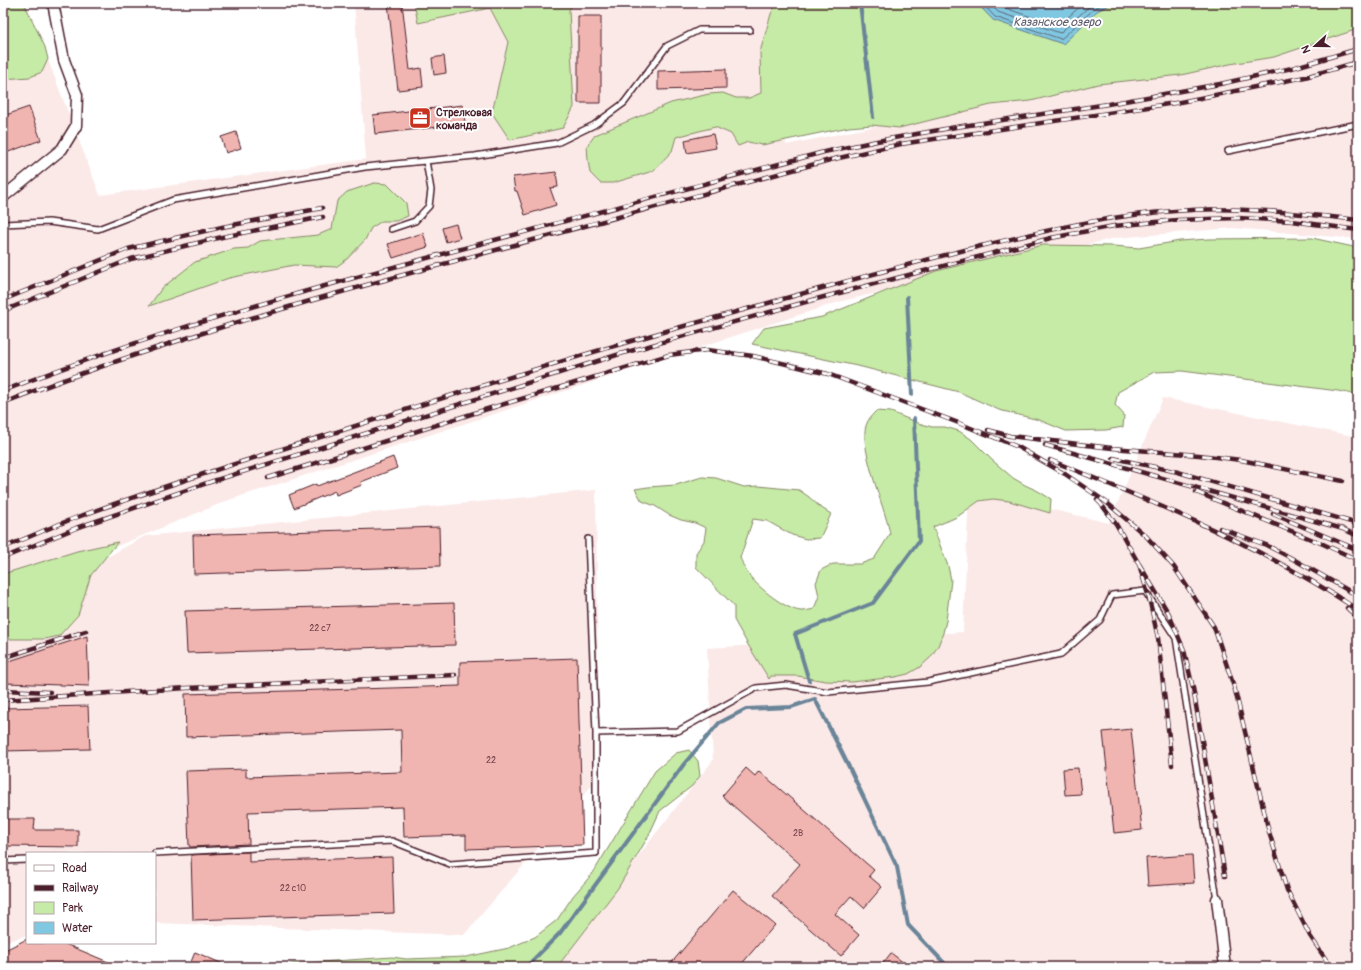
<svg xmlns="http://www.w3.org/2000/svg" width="1361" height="970" viewBox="0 0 1361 970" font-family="Pangolin,sans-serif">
<rect width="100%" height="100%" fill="#fff"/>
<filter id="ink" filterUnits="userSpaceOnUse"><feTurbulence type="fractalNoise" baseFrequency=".025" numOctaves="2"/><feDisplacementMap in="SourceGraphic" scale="8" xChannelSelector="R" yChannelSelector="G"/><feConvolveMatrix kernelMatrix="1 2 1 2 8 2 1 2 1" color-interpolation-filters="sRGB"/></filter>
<g filter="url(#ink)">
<path fill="#fbe9e8" d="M3 3H26L100 195 366 159 354 3H771L786 145 1358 26V239L1233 228 1116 238 842 301 229 500 3 593Z
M1163 398 1358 437V967H552L713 760 707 648 963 632 969 490 1109 523Z
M596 490 599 777 464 935 155 923V853H27V935L3 943V615L145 536Z"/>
<path fill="#c6eba6" stroke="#888568" d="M3 3H24L45 47 48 59 42 72 30 77 3 79Z
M414 3H574L569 10 574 107 563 128 510 140 492 113 508 42 490 8 418 23Z
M776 3H977L993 20 1063 44 1097 11 1113 3H1358V29L1274 57 1230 64 1181 75 1098 84 1031 101 991 105 899 128 872 125 849 127 762 145 748 142 738 146 731 134 715 127 676 137 672 151 653 171 613 183H600L590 173 588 160 587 146 595 135 671 103 709 94 723 93 736 98H749L761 93 760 52 771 14Z
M374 183 387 184 406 203 408 216 396 221H382L371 228 365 240 347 259 336 267 294 265 229 278 149 306 162 288 195 262 234 249 248 248 260 241 318 235 332 229 337 201 347 192Z
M1312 238 1358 248V395L1338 391 1182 371 1154 372 1118 392 1115 405 1124 415 1123 427 1106 430 1066 431 1039 420 999 410 959 392 862 367 752 344 764 328 822 317 936 271 1043 245 1113 246 1139 248 1180 241 1208 239Z
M876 411 891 412 918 423 932 427H945L959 431 971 439 992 460 1013 478 1025 485 1038 491 1051 499 1050 513 1009 501 993 499 979 501 957 517 933 527 948 566 951 580 946 621 943 633 938 646 930 658 920 667 908 674 895 677 852 682 825 681 798 676H771L769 679 747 643 734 620V606L696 567V553L704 541 706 528 695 523 681 520 669 515 655 506 642 501 635 489 648 487 676 485 702 477 716 478 744 487 758 486 799 490 809 497 820 507 831 514 820 538 806 539 792 535 767 521 753 519 740 558C742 561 743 566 745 569 752 583 785 610 801 611 805 611 810 610 814 609L819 596 816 583 821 570 833 564H860L874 559 890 534C886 509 855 441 868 421 870 417 873 414 876 411Z
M118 542 91 575 78 615 59 636 45 639H3V574L77 551Z
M689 750 698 761 700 776 692 786 660 811 648 837 618 888 557 967H284L291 964 392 957 406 959 466 957 509 948 535 937 557 920 573 896 593 873 655 771 676 753Z"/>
<path fill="#80c8e1" stroke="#6a8498" d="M977 3H1113L1097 11 1063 44 993 20Z"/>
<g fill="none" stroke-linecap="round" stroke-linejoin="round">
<path stroke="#606374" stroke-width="1" d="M982 3 995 17 1061 39 1095 8 1104 3
M989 3 998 12 1060 33 1093 3
M997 3 1002 7 1058 26 1084 3"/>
<path stroke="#6a8498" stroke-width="4" d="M860 3 873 117
M907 297 912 395
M809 681 795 634 873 603 919 541 914 418
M521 967 529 964 560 933 684 764 719 723 746 709 791 707 815 699 850 769 897 867 908 925 948 967"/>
</g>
<path fill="#f1b5b1" stroke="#4a1f2b" d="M388 3H402L410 70 421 68 423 87 398 90Z
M578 16H601V103H578Z
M444 56 446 73 434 75 432 58Z
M726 69V88L658 90V71Z
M463 105 465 124 375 134 373 115Z
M29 107 41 140 3 154V116Z
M236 132 241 148 226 153 221 137Z
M713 134 716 148 687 153 685 140Z
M556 172 558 187 550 188 556 205 525 215 517 191H515L513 177Z
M456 224 460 238 446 242 442 228Z
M423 233 428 247 393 258 388 244Z
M393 457 397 468 361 482 362 485 336 495 335 491 294 508 289 495 316 484 317 486Z
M439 527 440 566 194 574 193 535Z
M454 603 455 645 187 653 185 611Z
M87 636 89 686 5 683 3 663Z
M577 658 583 845 466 849V835L404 837 403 807 248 812 249 844 191 847 189 846 186 771 246 769V777L402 772 401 730 186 737 185 694 460 686V662Z
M88 706 90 749 3 751V708Z
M1131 729 1142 830 1114 833 1103 732Z
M746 768 755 776 759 771 874 870 869 876 882 887 864 908 851 896 835 914 859 935 841 956 772 896 800 864 722 796Z
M1078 768 1081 794 1065 795 1063 769Z
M3 819H35L34 830H78V847L3 846Z
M249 852V862L392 857 394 913 193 920 191 855Z
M1192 855 1194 883 1148 886 1146 858Z
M733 890 775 925 739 967H668Z
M27 939V943H63L120 967H3V951Z
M195 952 230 967H189Z
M891 953 909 967H880Z"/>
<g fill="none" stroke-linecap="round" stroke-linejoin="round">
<g stroke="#4a1f2b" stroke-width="8">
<path id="lane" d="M1228 151 1358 124
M3 224 49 222 98 229 173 200 365 167 475 156 557 143 594 125 624 103 667 46 699 30H750
M391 229 415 221 429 206 431 190 426 161
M588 539 596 733
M155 853 392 841 450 864 596 853V733L678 731 756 688 786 685 828 692 928 682 1061 654 1100 620 1112 595 1145 591 1176 638 1217 899
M3 861 27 860"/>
</g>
<g stroke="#4a1f2b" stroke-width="13">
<path id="street" d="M3 197 62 149 76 126 77 95 64 60 53 3
M1217 899 1225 967"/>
</g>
<use href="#lane" stroke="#fff" stroke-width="5"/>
<use href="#street" stroke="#fff" stroke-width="10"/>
<g stroke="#4a1f2b" stroke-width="4.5">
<path id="rail" d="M3 300 128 249 222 227 322 208
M3 311 131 259 222 237 323 217
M3 391C147 334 296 293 446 253 572 219 698 185 824 152L877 141 956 127 1108 104 1220 84 1292 68 1358 49
M3 403C155 343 312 299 470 257 590 224 710 192 830 160L901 144 1175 103 1305 77 1358 62
M988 430 1010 436 1112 448 1199 455 1241 460 1343 481
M1045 445 1343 529 1358 536
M1113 458 1178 472 1358 524
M1050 460C1156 503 1262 546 1358 610
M268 478 484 410 669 355 707 350 753 356 828 374 956 422 1018 447 1065 474 1106 502 1146 536 1174 567 1214 627 1235 690 1269 832 1287 890 1310 936 1331 967
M1196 492 1323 544 1358 560
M1097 500 1101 504 1116 524 1139 564 1149 598 1158 638 1172 765
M1273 514 1358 550
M1220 528 1266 545 1293 559 1358 596
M3 548C27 538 51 527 75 518 163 486 253 458 343 430 457 393 572 357 688 325 785 299 883 270 981 246 1045 231 1109 215 1175 211 1236 206 1297 213 1358 220
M3 558 76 528 210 482 620 354 820 298 1051 238 1114 226 1177 220 1238 218 1292 221 1358 230
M1139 564 1169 614 1184 650 1193 688 1225 876
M1347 608 1358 618
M3 658 86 631
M3 690 50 692
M3 700 187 688 455 675"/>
</g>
<use href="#rail" stroke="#fff" stroke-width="3" stroke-dasharray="9" stroke-linecap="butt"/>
</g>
</g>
<defs>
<g id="office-square" transform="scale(1.15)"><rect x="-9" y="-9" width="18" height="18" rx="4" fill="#c8321e" stroke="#fff"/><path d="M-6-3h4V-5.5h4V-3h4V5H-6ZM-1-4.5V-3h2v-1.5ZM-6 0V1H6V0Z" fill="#fff"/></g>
</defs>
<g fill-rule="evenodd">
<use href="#office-square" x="420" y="118"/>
</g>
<g text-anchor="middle" stroke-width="4" stroke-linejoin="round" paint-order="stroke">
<g font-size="9" fill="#74444c">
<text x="320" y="631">22 с7</text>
<text x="491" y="763">22</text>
<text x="798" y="836">2В</text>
<text x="293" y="891">22 с10</text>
</g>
<g font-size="11" font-weight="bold" fill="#4a1f2b" stroke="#fff" text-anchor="start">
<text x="436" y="116">Стрелковая<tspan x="436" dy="13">команда</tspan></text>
</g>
<g font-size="12" font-style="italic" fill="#5d5a6b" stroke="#fff">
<text x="1057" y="26">Казанское озеро</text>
</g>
</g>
<rect width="1361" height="970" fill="none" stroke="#fff" stroke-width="16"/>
<rect x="8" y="8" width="1345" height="954" fill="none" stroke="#4a1f2b" stroke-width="1.5" filter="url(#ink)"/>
<rect x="26" y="852" width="130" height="92" fill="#ffffff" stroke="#b7a5aa"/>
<rect x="34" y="865" width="20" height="6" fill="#ffffff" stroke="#b7a5aa"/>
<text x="62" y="872" font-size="12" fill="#4a1f2b">Road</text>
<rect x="34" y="885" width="20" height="6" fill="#4a1f2b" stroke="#b7a5aa"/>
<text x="62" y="892" font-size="12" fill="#4a1f2b">Railway</text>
<rect x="34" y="902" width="20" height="12" fill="#c6eba6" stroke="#b7a5aa"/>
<text x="62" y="912" font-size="12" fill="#4a1f2b">Park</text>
<rect x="34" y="922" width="20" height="12" fill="#80c8e1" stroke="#b7a5aa"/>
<text x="62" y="932" font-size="12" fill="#4a1f2b">Water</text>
<g transform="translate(1315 46) rotate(249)" stroke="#ffffff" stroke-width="3" paint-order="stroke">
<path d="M0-3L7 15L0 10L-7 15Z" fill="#4a1f2b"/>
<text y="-6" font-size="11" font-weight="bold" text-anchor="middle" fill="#4a1f2b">N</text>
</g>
</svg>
